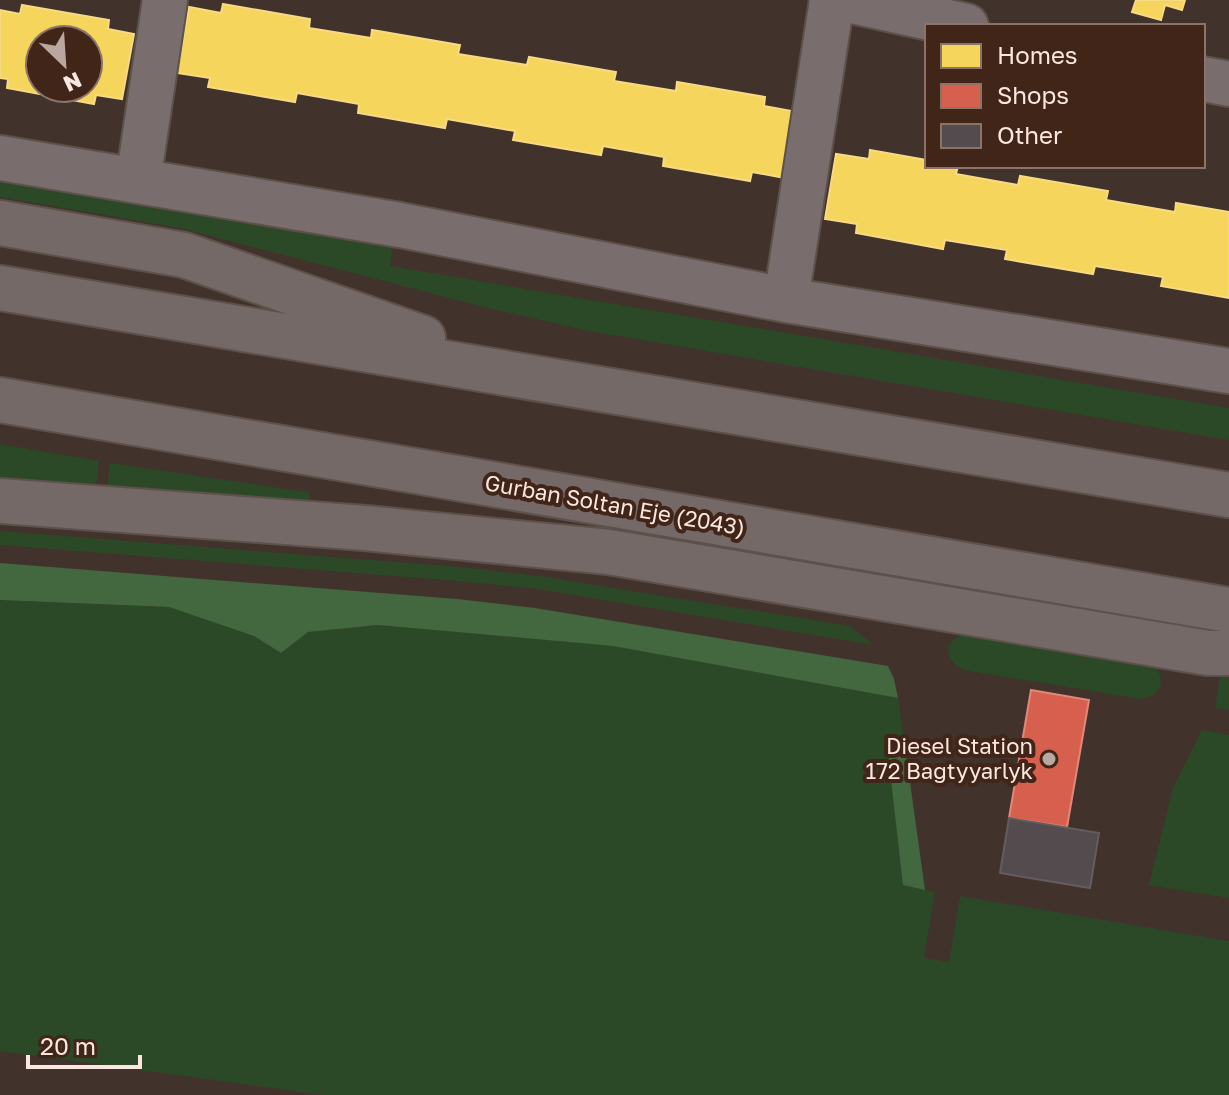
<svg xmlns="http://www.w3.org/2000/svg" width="1229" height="1095" viewBox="0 0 1229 1095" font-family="'Golos Text',sans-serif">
<rect width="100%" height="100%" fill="#42322c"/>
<path fill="#2b4926" d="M0 181 392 247 390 266 1229 408V440L589 331 488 308 180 228 0 197Z
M0 444 99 461 96 486 0 478Z
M110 463 306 492 309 493 310 498 307 502H304L107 487Z
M0 531 460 567 539 576 850 626 874 645 538 589 459 581 0 545Z
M0 600 169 607 254 636 281 653 308 632 378 625 613 646 898 698 904 739 887 746 925 890 935 892 924 958 949 962 960 896 1229 941V1095H323L0 1051Z
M970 633 1155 666C1167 682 1160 697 1140 699L964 670C940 659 945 636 970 633Z
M1220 676 1229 677V710L1215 708Z
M1202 730 1229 735V898L1149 885 1173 788Z"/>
<path fill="#43673e" d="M0 563 457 599 535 608 888 666 894 679 898 698 613 646 378 625 308 632 281 653 254 636 169 607 0 600Z
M904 739 925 890 903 885 887 745Z"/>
<path fill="#f6d55c" stroke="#f7da83" stroke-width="2" fill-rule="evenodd" d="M1136 0H1185L1182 10 1165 5 1161 20 1132 12Z
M223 4 310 19 309 28 371 38 372 30 460 45 458 54 527 65 529 57 616 72 614 81 676 91 677 82 765 97 764 106 797 112 785 178 752 172 750 181 663 166 664 157 603 146 601 155 513 140 515 131 447 119 445 128 358 113 359 104 297 93 295 102 208 87 210 78 177 73 189 7 221 13Z
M22 5 109 20 108 29 134 34 122 99 96 95 94 104 7 88 8 79 0 78V10L20 14ZM40 40H88V88H40Z
M870 150 927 160V166H958L956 174 1018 185 1020 176 1108 191 1106 200 1175 212 1176 203 1229 212V298L1161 286 1163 277 1095 266 1093 274 1005 259 1007 250 945 240 943 249 856 233 857 224 825 219 836 154 869 159Z"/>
<path fill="#d6604d" stroke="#e18879" stroke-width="2" d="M1031 690 1089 700 1067 827 1009 818Z"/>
<path fill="#544b4e" stroke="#655c5f" stroke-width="2" d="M1009 818 1099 833 1090 888 1000 873Z"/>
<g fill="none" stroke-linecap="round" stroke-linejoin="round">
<g stroke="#5e504a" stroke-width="48">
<path id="minor" d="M848 0 966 26
M1203 79 1229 84
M0 158 400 225 786 300 1229 371
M138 181 165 0
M786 300 832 0"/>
</g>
<g stroke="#5e504a" stroke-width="48">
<path id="highway" d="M0 223 184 255 423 338
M0 288 1229 495
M0 400 1229 610
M0 501 365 528 609 552 1208 653H1229"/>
</g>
<use href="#minor" stroke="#796e6d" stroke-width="44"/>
<use href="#highway" stroke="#756967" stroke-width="44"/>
</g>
<circle fill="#baa8a0" stroke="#412519" stroke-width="3" cx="1049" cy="759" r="8"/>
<g text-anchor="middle" stroke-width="8" stroke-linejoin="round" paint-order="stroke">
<g font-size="22" fill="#fae7df" stroke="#412519">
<text transform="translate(615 505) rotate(10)" y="8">Gurban Soltan Eje (2043)</text>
</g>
<g font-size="22" fill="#fae7df" stroke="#412519" text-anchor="end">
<text x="1033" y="754">Diesel Station<tspan x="1033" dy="25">172 Bagtyyarlyk</tspan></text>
</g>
</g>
<rect x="925" y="24" width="280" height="144" fill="#412519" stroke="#8b7368" stroke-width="2"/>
<rect x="941" y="44" width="40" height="24" fill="#f6d55c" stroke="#8b7368" stroke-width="2"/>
<text x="997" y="64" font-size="24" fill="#fae7df">Homes</text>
<rect x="941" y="84" width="40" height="24" fill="#d6604d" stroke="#8b7368" stroke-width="2"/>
<text x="997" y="104" font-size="24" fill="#fae7df">Shops</text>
<rect x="941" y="124" width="40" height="24" fill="#544b4e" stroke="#8b7368" stroke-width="2"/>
<text x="997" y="144" font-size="24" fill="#fae7df">Other</text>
<g transform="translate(64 64) rotate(155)"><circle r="38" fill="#412519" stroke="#8b7368" stroke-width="2"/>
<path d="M0-6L14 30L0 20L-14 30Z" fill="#baa8a0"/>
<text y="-12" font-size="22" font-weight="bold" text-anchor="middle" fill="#fae7df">N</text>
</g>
<path d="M28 1055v12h112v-12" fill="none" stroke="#fae7df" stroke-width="4"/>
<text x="40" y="1055" font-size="24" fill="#fae7df" stroke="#412519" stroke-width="6" paint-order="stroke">20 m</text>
</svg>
